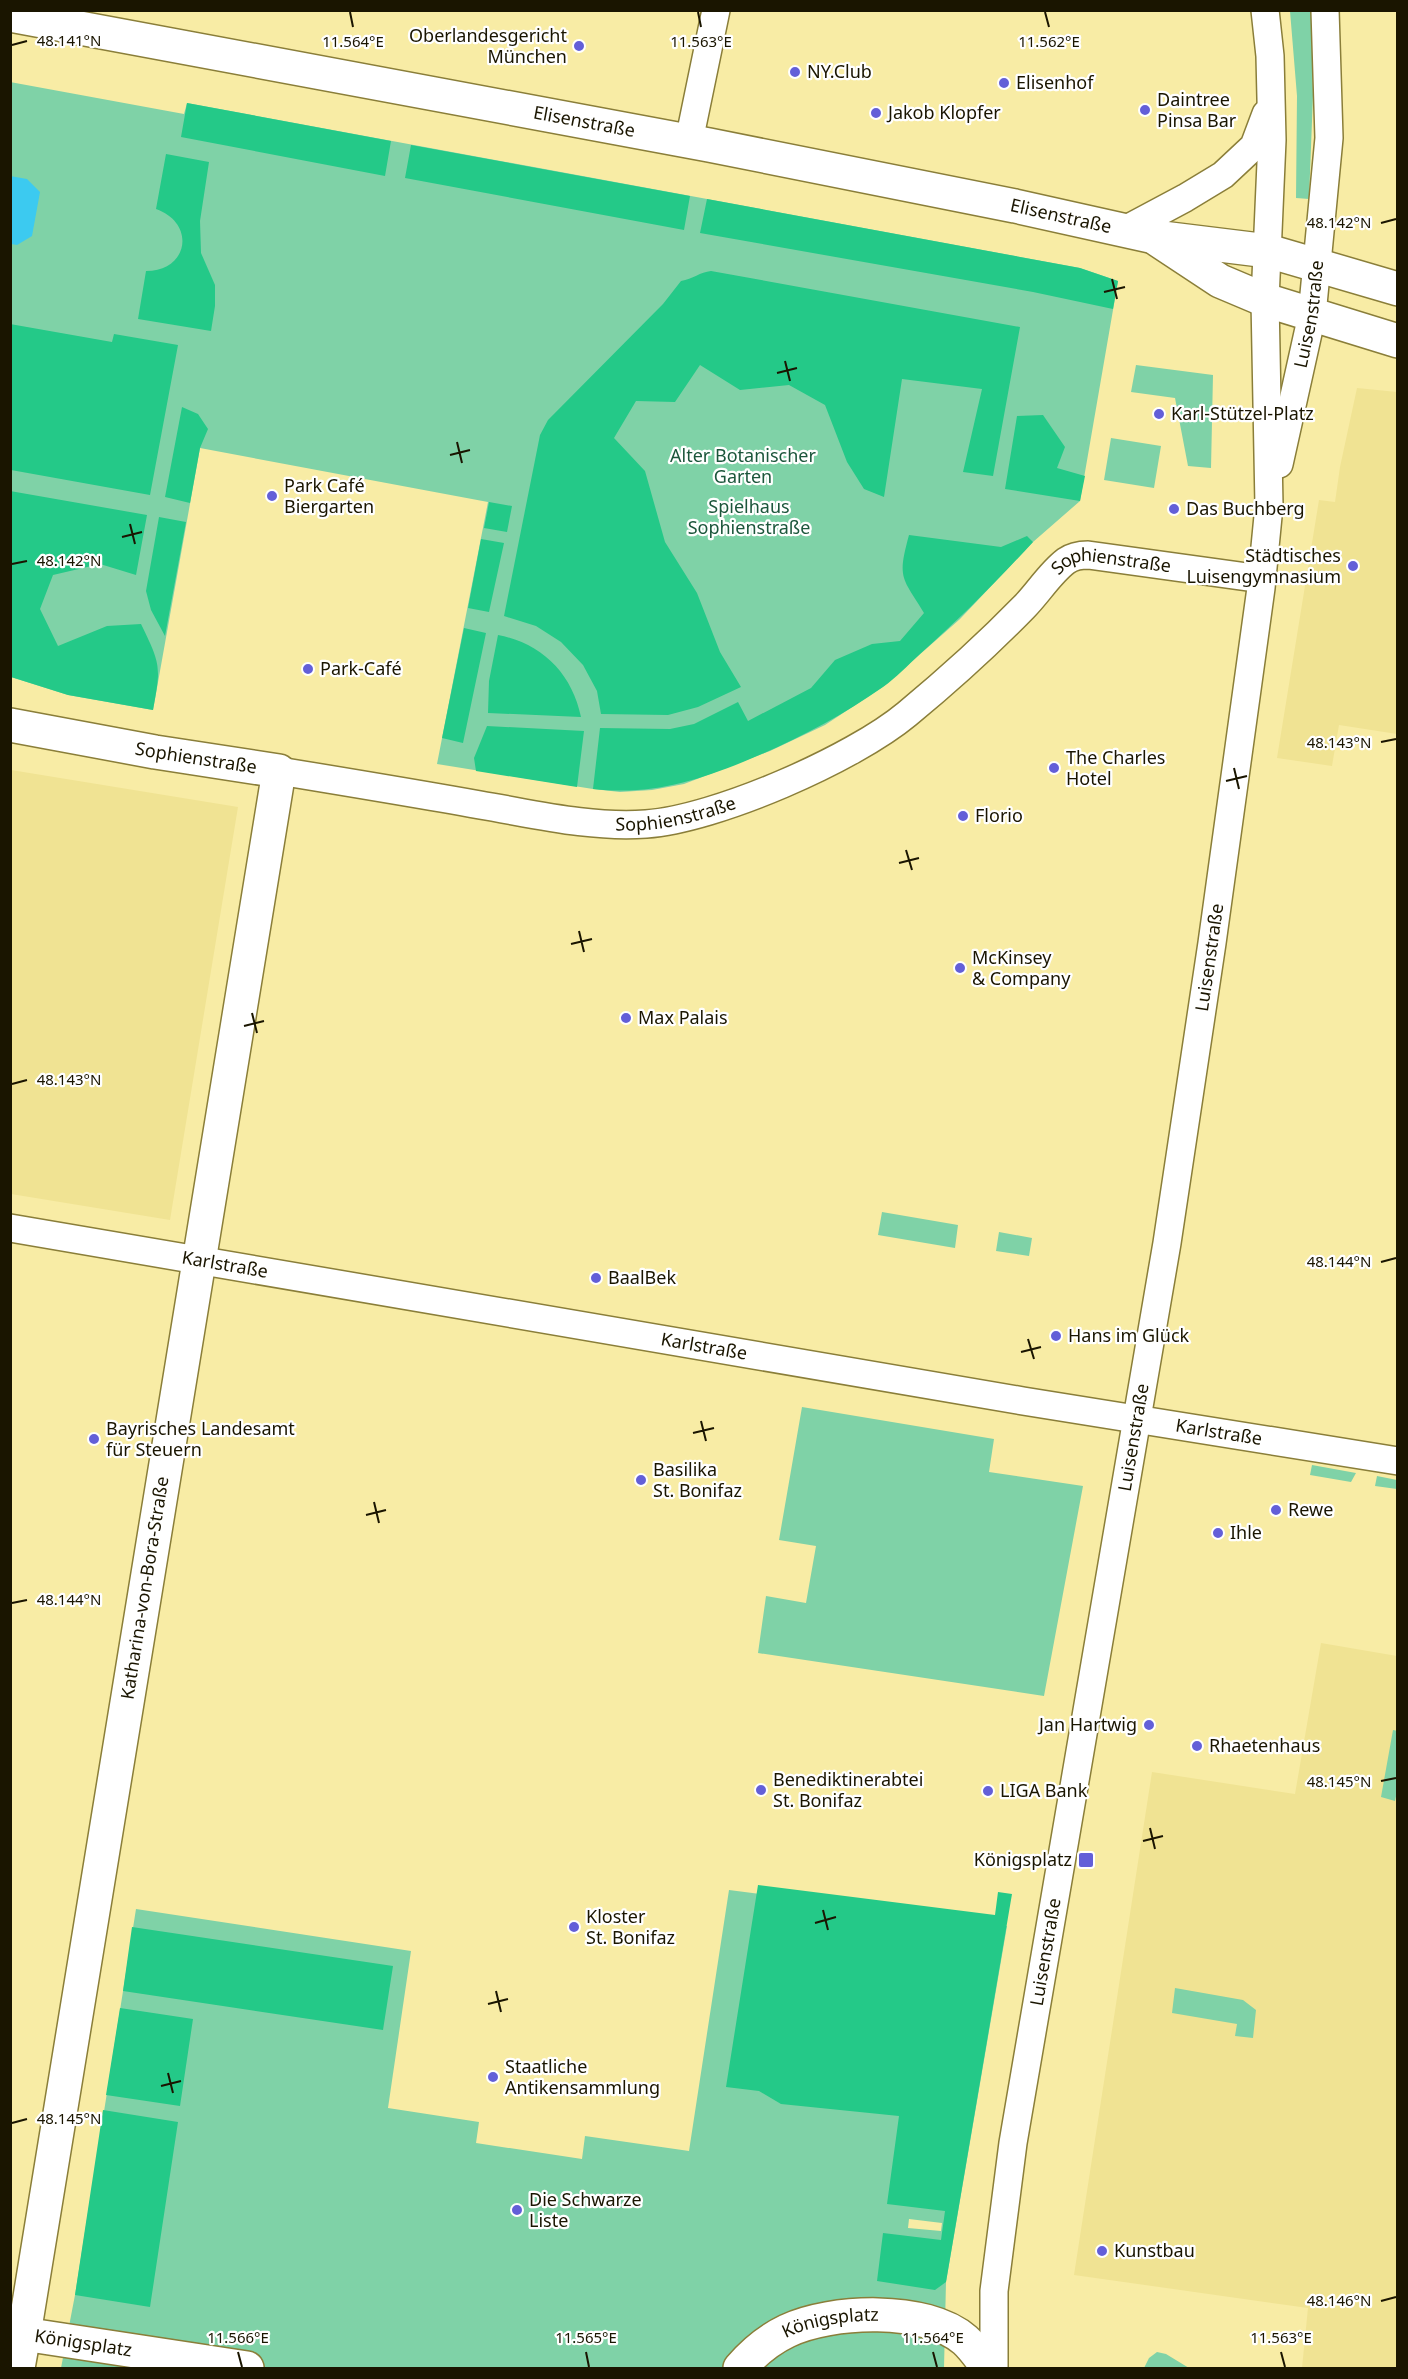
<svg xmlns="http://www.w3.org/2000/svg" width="1408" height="2379" viewBox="0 0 1408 2379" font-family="'Noto Sans',sans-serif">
<rect width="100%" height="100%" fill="#f8eca5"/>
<path fill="#f0e393" d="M1357 388 1397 392V734L1339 725 1332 766 1277 758 1319 500 1335 502 1340 467Z
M11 770 238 807 170 1220 11 1194Z
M1321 1643 1397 1656V2368H1302L1308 2308 1074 2275 1152 1772 1295 1794Z"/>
<path fill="#7fd2a7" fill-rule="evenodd" d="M1290 11H1311L1313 95 1309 199 1296 198 1297 96Z
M10 82 184 114 187 103 1080 268 1118 281 1080 501 1033 542 960 619 884 686 825 725 770 751 684 784 652 790 620 792 593 789 437 764 488 502 200 448 153 710 68 695 11 677Z
M1136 365 1213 375 1211 468 1188 466 1175 398 1131 392Z
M1111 438 1161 446 1154 488 1104 480Z
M882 1212 958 1225 955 1248 878 1235Z
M999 1232 1032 1238 1029 1256 996 1251Z
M802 1407 994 1439 989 1472 1083 1486 1044 1696 758 1653 766 1596 806 1603 816 1546 779 1540Z
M1312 1465 1356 1473 1351 1482 1310 1475Z
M1377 1476 1397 1480V1489L1375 1486Z
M1393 1730 1398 1731V1787L1395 1801 1381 1797Z
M729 1890 1007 1926 946 2282 944 2368H61L75 2295 136 1909 411 1951 388 2108 479 2122 476 2143 582 2159 585 2136 689 2151ZM909 2219 942 2223 941 2231 908 2228Z
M1175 1988 1243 2000 1256 2010 1253 2038 1235 2036 1237 2024 1172 2013Z
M1157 2352 1166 2354 1189 2368H1144L1149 2358Z"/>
<path fill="#24c988" d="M187 103 391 141 385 176 181 137Z
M411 145 690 196 684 230 405 178Z
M166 154 209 162 200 221 201 253 215 285V306L211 331 138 319 146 271C189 271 196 223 156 209Z
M707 199 1080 268 1118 281 1113 309 1033 292 700 233Z
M711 271 1020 327 993 476 963 472 982 389 902 379 884 497 864 489 847 462 825 405 789 385 740 390 700 365 675 402 636 401 614 438 645 471 665 542 697 593 720 652 741 687 698 707 668 715 601 714 597 691 583 665 561 642 536 626 504 616 540 435 548 420 663 304 681 281C693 279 700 272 711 271Z
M10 324 112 342 114 334 178 345 150 495 11 470Z
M182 407 198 414 208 429 200 448 190 503 165 497Z
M1043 415 1065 447 1057 468 1085 476 1080 501 1005 489 1017 416Z
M10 491 147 515 136 575 100 564 53 575 40 609 58 646 107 626 141 624C161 665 161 667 153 710L68 695 11 677Z
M489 502 512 506 507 532 484 528Z
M159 517 186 522 165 636 151 610 146 591Z
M909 535 1001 547 1027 536 1033 542C997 581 960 619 920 654 908 665 896 678 883 687 839 718 792 742 743 762 691 783 649 795 593 789L600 728 670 729 694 724 738 702 748 721 811 688 835 660 872 644 900 641 924 613C902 577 897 579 909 535Z
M481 539 504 543 489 612 468 608Z
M464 628 486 633 463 743 442 738Z
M498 635C541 643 572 673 581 717L488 713 489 681Z
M487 726 584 731 577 787 476 771 474 758Z
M758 1885 995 1915 998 1892 1012 1894 946 2282 935 2290 877 2281 883 2233 941 2240 945 2211 887 2204 899 2116 781 2104 759 2091 726 2087Z
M132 1927 393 1966 383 2030 123 1991Z
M120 2008 193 2019 180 2106 106 2095Z
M103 2110 178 2122 150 2307 75 2295Z"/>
<path fill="#3ccaf0" d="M10 176 27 179 40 192 32 236 17 245 11 244Z"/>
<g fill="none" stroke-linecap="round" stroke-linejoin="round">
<g stroke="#8a7e39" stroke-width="30">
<g id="minor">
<path d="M689 141 716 10"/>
<path d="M1125 230 1185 198 1223 175 1254 146 1266 114"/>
<path id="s1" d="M1279 464 1312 315 1329 138 1325 10"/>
<path id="s2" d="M279 771C346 782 413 793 480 805 534 814 590 828 646 824 716 819 853 759 907 714 947 681 987 645 1024 607 1038 593 1050 573 1066 561 1073 556 1080 555 1088 555L1262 579"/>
<path id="s3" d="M10 1228 1023 1401 1398 1461"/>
<path id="s4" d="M994 2368V2291L1013 2143 1167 1243 1212 943 1261 588 1269 506 1265 300 1272 140 1270 56 1265 10"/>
</g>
</g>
<g stroke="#8a7e39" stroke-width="36">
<g id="tertiary">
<path id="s5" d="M10 725 155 752 279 771 24 2334"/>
</g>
</g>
<g stroke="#8a7e39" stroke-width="36">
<g id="secondary">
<path id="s6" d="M10 15 709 145 1015 206 1154 237 1268 251 1398 289"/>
<path d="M1158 240 1220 281 1265 300 1398 341"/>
<path id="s7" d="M10 2332 247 2368"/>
<path d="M18 2368 24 2334"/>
<path id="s8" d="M740 2368C753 2353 768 2340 787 2331 831 2310 926 2306 965 2340 974 2348 981 2359 988 2368"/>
</g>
</g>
<use href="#minor" stroke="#fff" stroke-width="27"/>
<use href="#tertiary" stroke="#fff" stroke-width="33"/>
<use href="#secondary" stroke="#fff" stroke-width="33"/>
</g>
<path fill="none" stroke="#1a1500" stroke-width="2" d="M350 12 353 27M698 12 701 27M1045 12 1049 27M12 45 27 41M1381 223 1396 219M1112 279 1117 299M1104 292 1125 287M785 361 790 381M777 373 797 368M457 442 462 463M450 455 470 450M130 524 135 544M122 537 142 532M12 564 27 561M1381 742 1396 739M1234 768 1239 789M1226 781 1247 776M906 850 912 870M899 863 919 858M579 931 584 952M571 944 592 939M252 1013 257 1033M244 1026 264 1021M12 1084 27 1080M1381 1262 1396 1258M1028 1339 1034 1359M1021 1352 1041 1347M701 1421 706 1441M693 1433 714 1428M374 1502 379 1523M366 1515 386 1510M12 1603 27 1600M1381 1781 1396 1778M1150 1828 1155 1849M1143 1841 1163 1836M823 1910 828 1930M815 1923 836 1917M496 1991 501 2012M488 2004 508 1999M168 2073 173 2093M161 2086 181 2081M12 2123 27 2119M1381 2301 1396 2297M238 2352 242 2367M586 2352 589 2367M933 2352 937 2367M1281 2352 1285 2367"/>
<g fill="#635fd8" stroke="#fff" stroke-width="2">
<circle cx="579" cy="46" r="6"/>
<circle cx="795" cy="72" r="6"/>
<circle cx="1004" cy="83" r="6"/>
<circle cx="1145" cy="110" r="6"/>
<circle cx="876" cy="113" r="6"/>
<circle cx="1159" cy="414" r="6"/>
<circle cx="272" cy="496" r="6"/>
<circle cx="1174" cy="509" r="6"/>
<circle cx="1353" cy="566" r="6"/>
<circle cx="308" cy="669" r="6"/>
<circle cx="1054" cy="768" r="6"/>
<circle cx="963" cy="816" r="6"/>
<circle cx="960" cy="968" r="6"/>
<circle cx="626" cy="1018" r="6"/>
<circle cx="596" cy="1278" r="6"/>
<circle cx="1056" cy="1336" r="6"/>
<circle cx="94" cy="1439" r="6"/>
<circle cx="641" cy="1480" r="6"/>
<circle cx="1276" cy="1510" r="6"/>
<circle cx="1218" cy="1533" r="6"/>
<circle cx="1149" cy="1725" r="6"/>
<circle cx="1197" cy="1746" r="6"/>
<circle cx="761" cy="1790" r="6"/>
<circle cx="988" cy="1791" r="6"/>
<rect x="1078" y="1852" width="16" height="16" rx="3"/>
<circle cx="574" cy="1927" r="6"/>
<circle cx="493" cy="2077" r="6"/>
<circle cx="517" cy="2210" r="6"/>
<circle cx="1102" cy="2251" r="6"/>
</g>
<g text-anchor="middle" stroke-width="4.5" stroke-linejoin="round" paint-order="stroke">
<g font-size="18" fill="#1a1500" stroke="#fff" text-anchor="start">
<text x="567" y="42" text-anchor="end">Oberlandesgericht<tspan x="567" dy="21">München</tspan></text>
<text x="807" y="78">NY.Club</text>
<text x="1016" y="89">Elisenhof</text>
<text x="1157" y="106">Daintree<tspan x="1157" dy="21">Pinsa Bar</tspan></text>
<text x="888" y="119">Jakob Klopfer</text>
<text x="1171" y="420">Karl-Stützel-Platz</text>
<text x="284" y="492">Park Café<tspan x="284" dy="21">Biergarten</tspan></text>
<text x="1186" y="515">Das Buchberg</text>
<text x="1341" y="562" text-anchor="end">Städtisches<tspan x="1341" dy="21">Luisengymnasium</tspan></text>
<text x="320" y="675">Park-Café</text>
<text x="1066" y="764">The Charles<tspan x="1066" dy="21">Hotel</tspan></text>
<text x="975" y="822">Florio</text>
<text x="972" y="964">McKinsey<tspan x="972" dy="21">&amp; Company</tspan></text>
<text x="638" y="1024">Max Palais</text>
<text x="608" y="1284">BaalBek</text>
<text x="1068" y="1342">Hans im Glück</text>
<text x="106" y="1435">Bayrisches Landesamt<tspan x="106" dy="21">für Steuern</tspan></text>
<text x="653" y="1476">Basilika<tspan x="653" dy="21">St. Bonifaz</tspan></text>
<text x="1288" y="1516">Rewe</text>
<text x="1230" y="1539">Ihle</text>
<text x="1137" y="1731" text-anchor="end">Jan Hartwig</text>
<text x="1209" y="1752">Rhaetenhaus</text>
<text x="773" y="1786">Benediktinerabtei<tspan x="773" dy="21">St. Bonifaz</tspan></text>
<text x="1000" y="1797">LIGA Bank</text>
<text x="1072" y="1866" text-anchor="end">Königsplatz</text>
<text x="586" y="1923">Kloster<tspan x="586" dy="21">St. Bonifaz</tspan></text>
<text x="505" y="2073">Staatliche<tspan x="505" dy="21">Antikensammlung</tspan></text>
<text x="529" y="2206">Die Schwarze<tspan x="529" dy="21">Liste</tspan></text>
<text x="1114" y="2257">Kunstbau</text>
</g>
<g font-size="18" fill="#1a1500" stroke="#fff">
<text dy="6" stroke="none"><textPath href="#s6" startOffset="584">Elisenstraße</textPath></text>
<text dy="6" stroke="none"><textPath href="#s6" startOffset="1070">Elisenstraße</textPath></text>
<text dy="6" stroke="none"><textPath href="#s1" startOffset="153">Luisenstraße</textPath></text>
<text dy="6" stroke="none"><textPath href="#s2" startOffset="924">Sophienstraße</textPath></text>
<text dy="6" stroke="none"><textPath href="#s5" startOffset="189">Sophienstraße</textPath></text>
<text dy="6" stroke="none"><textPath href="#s2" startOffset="402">Sophienstraße</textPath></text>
<text dy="6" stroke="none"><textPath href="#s4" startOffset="1428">Luisenstraße</textPath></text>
<text dy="6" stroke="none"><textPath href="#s3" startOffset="218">Karlstraße</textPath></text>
<text dy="6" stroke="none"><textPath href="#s3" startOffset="704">Karlstraße</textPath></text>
<text dy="6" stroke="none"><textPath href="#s3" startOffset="1226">Karlstraße</textPath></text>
<text dy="6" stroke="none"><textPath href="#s4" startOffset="942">Luisenstraße</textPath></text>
<text transform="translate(145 1588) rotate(-81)" y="6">Katharina-von-Bora-Straße</text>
<text dy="6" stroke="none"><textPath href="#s4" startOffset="420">Luisenstraße</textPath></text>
<text dy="6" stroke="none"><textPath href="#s8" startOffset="105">Königsplatz</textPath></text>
<text dy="6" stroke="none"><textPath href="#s7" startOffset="74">Königsplatz</textPath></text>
</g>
<g font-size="18" fill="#1b563b" stroke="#fff">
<text x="743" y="462">Alter Botanischer<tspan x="743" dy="21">Garten</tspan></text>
<text x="749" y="513">Spielhaus<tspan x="749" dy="21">Sophienstraße</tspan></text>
</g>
</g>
<g font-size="15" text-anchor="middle" fill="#1a1500" stroke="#fff" stroke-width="4.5" stroke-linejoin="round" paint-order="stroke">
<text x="69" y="46">48.141°N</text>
<text x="353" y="47">11.564°E</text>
<text x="701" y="47">11.563°E</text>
<text x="1049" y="47">11.562°E</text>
<text x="1339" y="228">48.142°N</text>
<text x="69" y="566">48.142°N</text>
<text x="1339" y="748">48.143°N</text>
<text x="69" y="1085">48.143°N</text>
<text x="1339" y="1267">48.144°N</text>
<text x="69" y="1605">48.144°N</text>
<text x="1339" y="1787">48.145°N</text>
<text x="69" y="2124">48.145°N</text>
<text x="1339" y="2306">48.146°N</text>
<text x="238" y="2343">11.566°E</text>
<text x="586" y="2343">11.565°E</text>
<text x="933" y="2343">11.564°E</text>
<text x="1281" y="2343">11.563°E</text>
</g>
<rect width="1408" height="2379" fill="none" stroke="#1a1500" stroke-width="24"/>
</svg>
